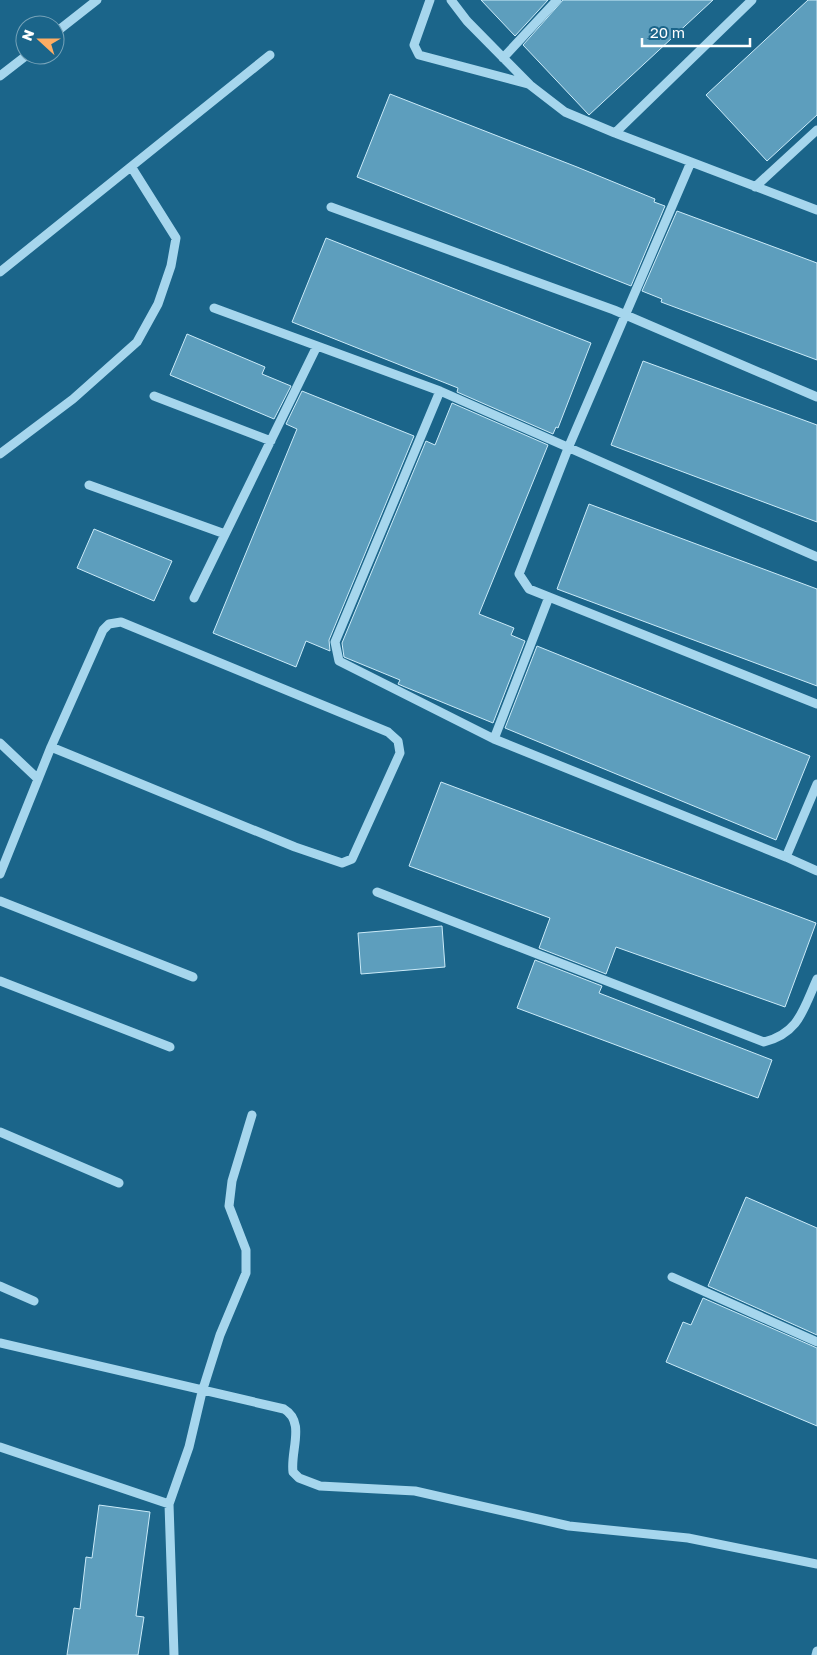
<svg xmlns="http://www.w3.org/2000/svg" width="817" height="1655" viewBox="0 0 817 1655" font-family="'Golos Text',sans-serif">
<rect width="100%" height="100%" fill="#1b658a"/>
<path fill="#5d9ebd" stroke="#cbebf9" d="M481 0H548L515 36Z
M563 0H713L589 115 523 45Z
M808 0H817V115L767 161 706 95Z
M390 94 577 167 655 199 654 202 665 206 631 286 357 177Z
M677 211 817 263V360L661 302 662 299 642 291Z
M326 238 591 343 558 428 556 427 553 434 457 392 458 388 292 322Z
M187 334 265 367 262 374 291 386 274 419 170 375Z
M643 361 817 425V522L611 445Z
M302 391 414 436 329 640 330 651 306 641 296 667 213 633 297 429 286 424Z
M452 403 548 445 479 614 514 628 511 635 525 641 493 723 405 687 398 684 400 680 344 657 342 643 426 441 435 445Z
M589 504 817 589V686L557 589Z
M94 529 172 561 154 601 77 568Z
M537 646 810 756 776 840 505 728Z
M441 782 816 923 785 1007 616 947 606 974 539 948 550 918 409 866Z
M442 926 445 967 361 974 358 933Z
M535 960 602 986 599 993 772 1060 758 1098 517 1008Z
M746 1197 817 1228V1335L708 1286Z
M703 1298 817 1348V1426L666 1362 683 1322 691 1325Z
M99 1505 150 1512 136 1616 144 1617 138 1655H67L74 1608 80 1609 86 1557 92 1558Z"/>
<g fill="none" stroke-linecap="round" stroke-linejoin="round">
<path stroke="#a6d6ed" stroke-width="9" d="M430 0 414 45 419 55 528 84
M451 0 467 21 530 85 565 112 615 133 817 210
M55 33 97 0
M503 58 557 0
M0 76 27 55
M615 133 752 0
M691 162 569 446 519 574 529 589 817 704
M755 187 817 130
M331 207 614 310 817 397
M0 272 270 55
M214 308 440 391
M154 396 271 441
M0 454 73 399 137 342 158 304 171 266 176 238 132 168
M89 485 225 534
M194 598 317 346
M494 739 549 597
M0 743 38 779
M817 784 786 857 817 871
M786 857 494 739 339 661 335 642 440 391 817 557
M0 874 51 747 103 630 109 624 121 622 388 732 398 741 400 753 352 859 342 863 295 847 51 747
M377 892 764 1042C799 1033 803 1010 817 979
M0 901 193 977
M0 981 170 1047
M0 1132 119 1183
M672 1277 817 1342
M0 1286 34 1301
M0 1343 284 1409C306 1422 290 1451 293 1472L299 1478 320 1486 415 1491 569 1526 688 1538 817 1564
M0 1447 169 1504
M174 1655 169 1504 189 1447 202 1392 220 1335 246 1273V1250L229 1206 232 1181 252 1115
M816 1655 817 1651"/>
</g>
<g transform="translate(40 40) rotate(291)"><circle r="24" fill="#1b658a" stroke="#76a3b9"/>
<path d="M0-4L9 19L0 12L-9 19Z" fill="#fead63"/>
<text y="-8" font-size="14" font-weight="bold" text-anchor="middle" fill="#ffffff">N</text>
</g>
<path d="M642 38v8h108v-8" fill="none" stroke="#ffffff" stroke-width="2.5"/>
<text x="650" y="38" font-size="15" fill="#ffffff" stroke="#1b658a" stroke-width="4" paint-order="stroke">20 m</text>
</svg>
